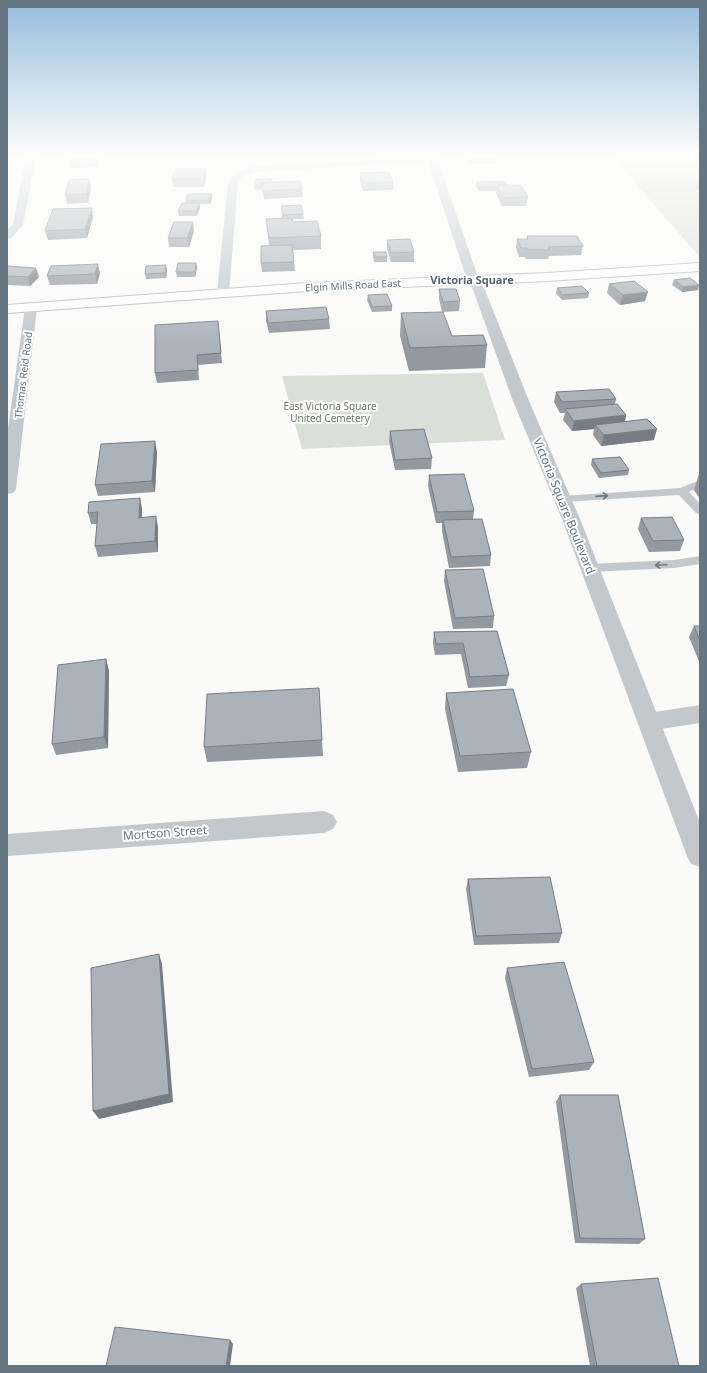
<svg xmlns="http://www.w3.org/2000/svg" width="707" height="1373" viewBox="0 0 707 1373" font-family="'Noto Sans',sans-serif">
<rect width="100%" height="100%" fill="#fafaf8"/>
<path fill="#dadfd7" d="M611 155H700V257L697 254Z
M483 373 505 440 302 449 282 376Z"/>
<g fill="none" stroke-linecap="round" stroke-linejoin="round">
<g stroke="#b3babf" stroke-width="2">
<path id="secondary" d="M700 263V271L547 281 307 291 7 313V305L307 283 547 273Z"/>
</g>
<path fill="#c3c8cc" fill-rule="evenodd" d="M700 480V487L689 492 700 504V514L696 513 679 495 563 502 557 499 563 496 680 488Z
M700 556V564L674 568 590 572 586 571 584 568 586 565 590 564 674 560Z"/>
<path fill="#c3c8cc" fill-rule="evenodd" d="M26 155H36L23 225 11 238 7 239V230L13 224Z
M433 156 438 159 436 161 257 172 241 177 238 183 229 293 227 296H219L217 293 228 183C235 170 243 168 257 166Z
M31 304 36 305 37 308 16 489 13 493 7 494V436L25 308 26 305Z
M700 705V723L648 731 640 728 637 722 640 716 648 713Z
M324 811 333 815 337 822 333 829 324 833 7 856V834Z"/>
<path fill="#c3c8cc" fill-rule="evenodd" d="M426 155H436L479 280 485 290 529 401 580 519 700 823V867L691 864 687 856 562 519 513 401 473 290 467 280Z"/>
<use href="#secondary" fill="#fff" fill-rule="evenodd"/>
</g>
<path fill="#929a9f" d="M71 155H98L96 167 72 168 70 160Z
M179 155H198L179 156Z
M468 156 496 160V164H470L468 160Z
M205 169 206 177 204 187H173L172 179Z
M360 173 393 182V190L363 191 360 181Z
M89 179 91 187 88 203 67 204 65 195Z
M272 182 302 189 303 197 264 199 262 189 255 190 254 185Z
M477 182 506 185 528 197 526 206H502L496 193V191H479L476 186Z
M697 183H700V192L696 188Z
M212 198 210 204H200V207L197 216H179L178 211 186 203V200Z
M281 206 303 214 304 219H293V222L321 236V249L293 250 295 271 262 272 261 263 269 245 266 219 282 218Z
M93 217 87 238 48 240 45 231Z
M194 231 189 247H169L168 238Z
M527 236 583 246 581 255 549 256 548 259H526L525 257H519L516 248 517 239H527Z
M387 240 414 252V262H391L387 249Z
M373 252 387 257V262H374L373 257Z
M196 263 197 268 195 277H177L176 272Z
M7 266 39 277 30 286 7 285Z
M167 270 166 278 146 279 145 274Z
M100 273 97 284 50 285 47 276Z
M674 280 698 290 682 292 672 285Z
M609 284 645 301 620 305 607 293Z
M557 288 589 293 588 298 562 300 556 293Z
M439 289 460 301 459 311 442 312 439 299Z
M368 295 392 306V311L372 312 367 300Z
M266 311 329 319 330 329 269 333 266 321Z
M401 313 452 336 487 345 485 368 409 371 400 336Z
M218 321 222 363 198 365 199 380 157 383 155 373Z
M556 392 616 399 615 404 626 415 625 421 654 440 601 446 593 435 594 429 572 431 563 420 565 413H560L554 402Z
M390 431 432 458 431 469 395 470 389 441Z
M157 452 155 492 98 496 95 485Z
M592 459 629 470 628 475 599 478 591 465Z
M699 474H700V499L694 490Z
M429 475 474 511 473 519 491 555 490 566 449 568 442 531V523H436L428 486Z
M142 509V518L158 527V552L98 557 95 546 97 524H91L88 513Z
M641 518 684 540 680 551 649 552 638 529Z
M445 570 494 616 493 628 453 629 444 581Z
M694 626H700V664L689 637Z
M497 631 509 675 506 686 468 688 461 654 435 655 433 643 434 632Z
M106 659 109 671 108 748 56 755 52 744Z
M446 693 531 752 527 768 458 772 445 709Z
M322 740 323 756 207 762 204 747Z
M468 879 562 933 559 943 474 945 466 889Z
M507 968 594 1062 589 1070 529 1077 505 978Z
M560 1095 645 1239 639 1244 575 1243 556 1102Z
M581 1284 679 1366H590L576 1288Z"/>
<path fill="#777d82" d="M95 155H98L96 167 95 159Z
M205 169 206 177 204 187 203 178Z
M89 179 91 187 88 203 86 194Z
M212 194V198L210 204 209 200Z
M200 203V207L197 216 196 211Z
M92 208 93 217 87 238 85 229Z
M193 222 194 231 189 247 187 238Z
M196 263 197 268 195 277V272Z
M98 264 100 273 97 284 95 274Z
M166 265 167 270 166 278 165 273Z
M36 268 39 277 30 286 28 277Z
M699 285 698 290 682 292 683 287Z
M648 292 645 301 620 305 623 295Z
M626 415 624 426 595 425 594 429 572 431 574 421Z
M657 429 654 440 601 446 604 435Z
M155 441 157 452 155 492 152 481Z
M140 498 142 509 141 529 139 518Z
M156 516 158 527V552L155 541Z
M106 659 109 671 108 748 104 737Z
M159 954 162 964 173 1102 99 1119 93 1111Z
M230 1340 233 1344 230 1366H226Z"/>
<path fill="#aab3b9" stroke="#777d82" d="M71 155H95V159L70 160Z
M493 155 496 160H471L468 156Z
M175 169H205L203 178 172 179Z
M389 172 393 182 363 183 360 173Z
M89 179 86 194 65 195 69 180Z
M256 179H272L271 182 261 183 262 185H254Z
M300 181 302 189 263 191 261 183Z
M503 181 506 185H497V187H480L477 182Z
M497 185H521L528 197 503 198Z
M188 194H212L209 200H186Z
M182 203H200L196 211H178Z
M301 205 303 214 283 215 281 206Z
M92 208 85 229 45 231 53 209Z
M292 218 293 222 317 221 321 236 269 238 266 219Z
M174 222H193L187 238H168Z
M527 236H577L583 246 548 247 549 250H527V248H521L517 239H528Z
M410 239 414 252 391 253 387 240Z
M292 245 294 262 261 263V246Z
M373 252H386L387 257H375Z
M178 263H196L195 272H176Z
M98 264 95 274 47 276 51 266Z
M166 265 165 273 145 274 146 266Z
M7 266 36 268 28 277 7 276Z
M690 278 699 285 683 287 674 280Z
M634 281 648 292 623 295 609 284Z
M582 286 589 293 563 295 557 288Z
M439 289H456L460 301 443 302Z
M387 294 392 306 372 307 368 295Z
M326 307 329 319 268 323 266 311Z
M443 312 452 336 483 335 487 345 410 348 401 313Z
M218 321 221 353 197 355 198 370 155 373V325Z
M609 389 616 399 562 402 556 392Z
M617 404 626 415 574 421 565 409Z
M647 419 657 429 604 435 595 425Z
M424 429 432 458 395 460 390 431Z
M155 441 152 481 95 485 101 444Z
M620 457 629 470 601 473 592 459Z
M464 474 474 511 437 512 429 475Z
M140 498 139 518 156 516 155 541 95 546 98 512 88 513 89 502Z
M672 517 684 540 653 541 641 518Z
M482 519 491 555 451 557 443 520Z
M483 569 494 616 455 618 445 570Z
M694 626H700V641Z
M497 631 509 675 470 677 463 643 436 644 434 632Z
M106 659 104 737 52 744 58 665Z
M319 688 322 740 204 747 207 694Z
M513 689 531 752 460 756 446 693Z
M550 877 562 933 476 936 468 879Z
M159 954 169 1094 93 1111 91 968Z
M564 962 594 1062 532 1069 507 968Z
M560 1095H618L645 1239 580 1238Z
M658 1278 679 1366H597L581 1284Z
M115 1327 230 1340 226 1366H106Z"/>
<defs><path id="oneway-shaft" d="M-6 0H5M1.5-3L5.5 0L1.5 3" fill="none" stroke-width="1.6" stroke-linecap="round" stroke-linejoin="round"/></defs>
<g stroke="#6a7a87">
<use href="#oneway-shaft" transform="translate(602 496) rotate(-4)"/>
<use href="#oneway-shaft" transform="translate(661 565) rotate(177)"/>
</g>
<linearGradient id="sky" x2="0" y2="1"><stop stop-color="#96bcdc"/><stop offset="0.45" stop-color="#fdfdfc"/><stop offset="1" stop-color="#fdfdfc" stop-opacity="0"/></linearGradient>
<rect width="707" height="347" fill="url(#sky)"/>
<g text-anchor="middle" stroke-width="4" stroke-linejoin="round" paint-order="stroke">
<g font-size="10" fill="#657683" stroke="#fff">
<text transform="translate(353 285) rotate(-3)" y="4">Elgin Mills Road East</text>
<text transform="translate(23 375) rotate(-83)" y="4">Thomas Reid Road</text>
</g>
<g font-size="10" fill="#687a64" stroke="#fff">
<text x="330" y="410">East Victoria Square<tspan x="330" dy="12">United Cemetery</tspan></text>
</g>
<g font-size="11" font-weight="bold" fill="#57646e" stroke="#fff">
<text x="472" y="284">Victoria Square</text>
</g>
<g font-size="12" fill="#657683" stroke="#fff">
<text transform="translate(564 506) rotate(68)" y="4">Victoria Square Boulevard</text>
<text transform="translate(165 833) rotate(-4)" y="4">Mortson Street</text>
</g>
</g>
<rect width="707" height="1373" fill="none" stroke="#657683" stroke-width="16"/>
</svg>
